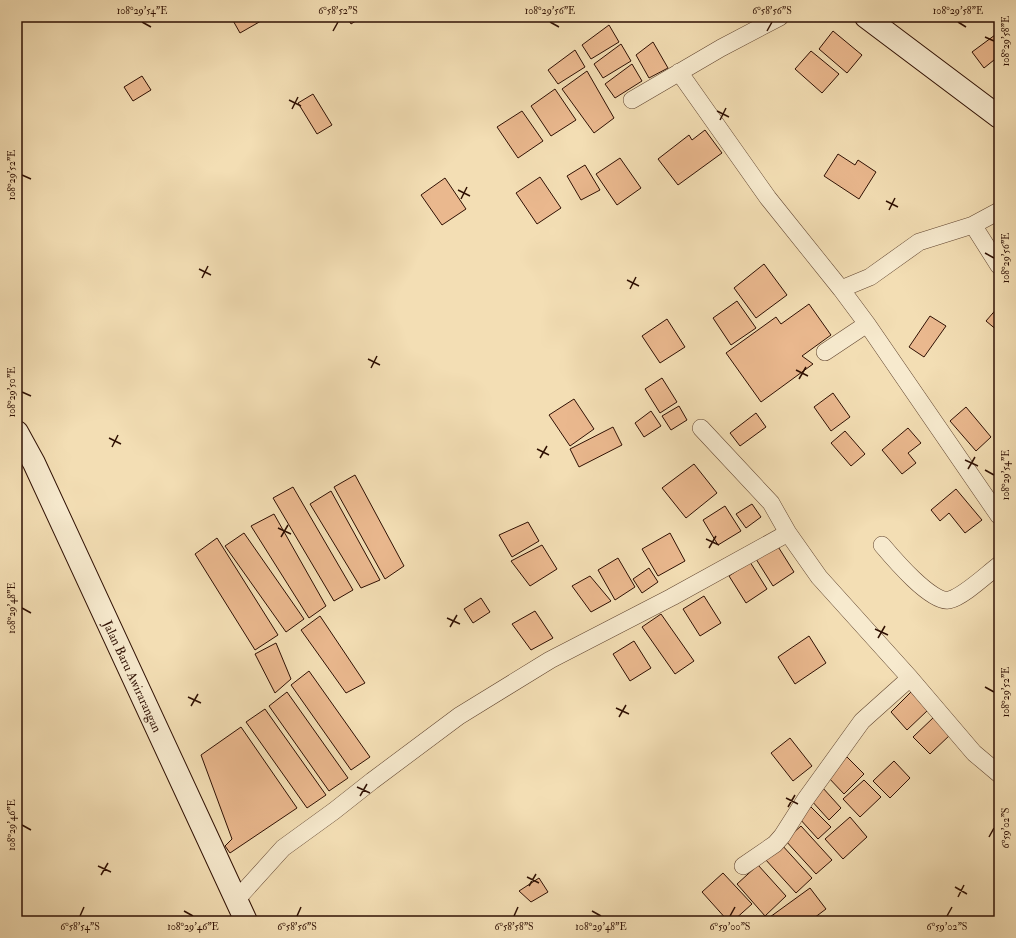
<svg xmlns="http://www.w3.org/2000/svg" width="1016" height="938" viewBox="0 0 1016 938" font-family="'IM FELL Double Pica',serif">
<rect width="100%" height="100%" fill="#f3deb4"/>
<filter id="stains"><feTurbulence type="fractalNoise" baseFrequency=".005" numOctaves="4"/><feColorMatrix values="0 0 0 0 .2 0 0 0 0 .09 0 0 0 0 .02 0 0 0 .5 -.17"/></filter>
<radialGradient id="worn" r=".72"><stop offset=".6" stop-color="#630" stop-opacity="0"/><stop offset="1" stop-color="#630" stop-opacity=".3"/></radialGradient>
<path fill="#eab88e" stroke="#2f1003" d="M231 17H268L240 33Z
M347 17H362L351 24Z
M609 25 619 42 591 59 582 45Z
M833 31 862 55 847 73 819 49Z
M999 32V56L984 68 972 52Z
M653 42 668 68 649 78 636 55Z
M621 44 631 61 603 78 594 64Z
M575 50 585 67 558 84 548 70Z
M811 51 839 74 822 93 795 69Z
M632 64 642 81 615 98 605 84Z
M587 71 614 118 594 133 562 89Z
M142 76 151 90 133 101 124 87Z
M555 89 576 120 551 136 531 106Z
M313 94 332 125 317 134 298 103Z
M522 111 543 141 518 158 497 127Z
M705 130 722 153 678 185 658 159 689 135 692 140Z
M838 154 855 165 858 160 876 172 859 199 824 176Z
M620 158 641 188 617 205 596 174Z
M585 165 600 190 581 200 567 176Z
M540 177 561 208 537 224 516 193Z
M445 178 466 209 442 225 421 195Z
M764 264 787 295 756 318 734 288Z
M737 301 756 328 731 345 713 318Z
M809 304 831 335 802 356 813 364 761 402 726 353 776 317 781 324Z
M999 306V330L998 331 986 321Z
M930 316 946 326 924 357 909 347Z
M667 319 685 347 660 363 642 336Z
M662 378 677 402 660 413 645 389Z
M833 393 850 417 831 431 814 407Z
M574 399 594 429 570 446 549 415Z
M679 406 687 420 671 430 662 416Z
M966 407 991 437 976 451 950 421Z
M651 411 661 426 644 437 635 423Z
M756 413 766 427 740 446 730 433Z
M613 427 622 445 579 467 570 449Z
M908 428 921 443 908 453 916 463 902 474 882 450Z
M845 431 865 454 851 466 831 443Z
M694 464 717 493 686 518 662 488Z
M355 475 404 566 385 579 334 487Z
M293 487 353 590 334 601 273 498Z
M956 489 982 520 965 533 949 513 940 521 931 510Z
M331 491 380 580 361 588 310 504Z
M752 504 761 517 746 528 736 514Z
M725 506 741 531 718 545 703 520Z
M274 514 326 606 309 618 251 526Z
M528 522 539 541 512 557 499 535Z
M244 533 304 619 286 632 225 546Z
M670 533 685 561 658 576 642 549Z
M217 538 278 635 255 650 195 554Z
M542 545 557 569 530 586 511 561Z
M777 545 794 572 773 586 756 559Z
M618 558 635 587 615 600 598 570Z
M750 562 767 589 746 603 729 576Z
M649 568 658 582 642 593 633 579Z
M590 576 611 601 591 612 572 586Z
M704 596 721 623 700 636 683 609Z
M481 598 490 612 473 623 464 609Z
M535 611 553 638 531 650 512 624Z
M661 614 694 661 675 674 642 627Z
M320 616 365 683 346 693 301 630Z
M809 636 826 663 795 684 778 657Z
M634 641 651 668 630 681 613 654Z
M276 643 291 679 275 693 255 654Z
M309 671 370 757 351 770 291 685Z
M287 692 348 778 329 791 269 706Z
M911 692 928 710 907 730 891 712Z
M265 709 326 795 307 808 246 722Z
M934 717 951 734 930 754 913 737Z
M241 727 297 808 230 853 225 846 232 839 201 755Z
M790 738 812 766 793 781 771 753Z
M847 757 864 774 844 794 827 776Z
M894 761 910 778 890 798 873 781Z
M864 780 881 797 860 817 843 799Z
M822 787 841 808 829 820 810 799Z
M811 807 831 827 818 839 799 818Z
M850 817 867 837 843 859 825 839Z
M801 826 832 860 816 874 785 840Z
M781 844 812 878 796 893 765 859Z
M758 865 786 896 765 916 737 884Z
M723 873 752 904 733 921H728L702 892Z
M539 878 548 892 531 902 519 891Z
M810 888 826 909 810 921H774L770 917Z"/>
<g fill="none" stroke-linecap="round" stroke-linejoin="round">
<g stroke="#60442f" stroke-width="18">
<path id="street" d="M679 72 768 198 841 289
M632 100 721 48 780 17
M999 211 973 225 919 242 870 277 841 289 867 324 999 516
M973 225 999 266
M825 352 867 324
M788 533 819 577 910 678 974 753 999 774
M882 545C893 558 932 604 949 600 963 597 987 574 999 565
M743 866 775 844 782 836 805 800 862 721 910 678
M237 899 283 848 334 811 372 781 459 716 550 660 672 597 788 533 771 503 701 428"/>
</g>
<g stroke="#2f1003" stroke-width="24">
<path id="secondary" d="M866 17 999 117
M17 432 34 463 246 921"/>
</g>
<use href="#street" stroke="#f7eace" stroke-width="17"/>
<use href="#secondary" stroke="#f7eace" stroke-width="22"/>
</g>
<path fill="none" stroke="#2f1003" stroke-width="1.5" d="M142 22 151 27M550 22 559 27M958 22 966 27M333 31 338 22M767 31 772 22M985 37 994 41M289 100 301 106M292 109 298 97M717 111 729 117M720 120 726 108M22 175 31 179M458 190 470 196M461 199 467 187M886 201 898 207M889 210 895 198M985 253 994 258M199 269 211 275M202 278 208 266M627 280 639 286M630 289 636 277M368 359 380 365M371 368 377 356M796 370 808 376M799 379 806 367M22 392 31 396M109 438 121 444M112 447 118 435M537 449 549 455M540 458 547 446M965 460 978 466M968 469 975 457M985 470 994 475M278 528 291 534M281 537 288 525M706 539 719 545M709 548 716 536M22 608 31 613M447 618 460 624M450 627 457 615M875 629 888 635M878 638 885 626M985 687 994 692M188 697 201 703M191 706 198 694M616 708 629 714M619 717 626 705M357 787 370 793M360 796 367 784M786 798 798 804M788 807 795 795M22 825 31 830M989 837 994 828M98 866 111 872M101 875 108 863M527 877 539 883M529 886 536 874M955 887 967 894M958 897 964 885M184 911 193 916M592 911 601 916M80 916 84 907M297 916 301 907M514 916 518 907M730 916 735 907M947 916 952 907"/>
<g text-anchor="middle" stroke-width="3" stroke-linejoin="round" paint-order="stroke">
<g font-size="13" fill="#2f1003" stroke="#f7eace">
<text transform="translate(133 676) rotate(65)" y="5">Jalan Baru Awirarangan</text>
</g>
</g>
<rect width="1016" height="938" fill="none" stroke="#f3deb4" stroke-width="44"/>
<rect x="22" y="22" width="972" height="894" fill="none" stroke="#2f1003" stroke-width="1.5"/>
<g font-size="10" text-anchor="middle" fill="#2f1003">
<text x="142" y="14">108°29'54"E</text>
<text x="338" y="14">6°58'52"S</text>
<text x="550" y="14">108°29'56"E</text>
<text x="772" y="14">6°58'56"S</text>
<text x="958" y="14">108°29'58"E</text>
<text transform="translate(1005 41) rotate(-90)" y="4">108°29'58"E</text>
<text transform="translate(11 175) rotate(-90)" y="4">108°29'52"E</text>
<text transform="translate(1005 258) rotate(-90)" y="4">108°29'56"E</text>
<text transform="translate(11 392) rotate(-90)" y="4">108°29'50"E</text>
<text transform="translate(1005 475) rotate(-90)" y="4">108°29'54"E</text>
<text transform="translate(11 608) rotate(-90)" y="4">108°29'48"E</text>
<text transform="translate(1005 692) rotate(-90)" y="4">108°29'52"E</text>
<text transform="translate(11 825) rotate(-90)" y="4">108°29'46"E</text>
<text transform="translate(1005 828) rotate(-90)" y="4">6°59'02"S</text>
<text x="80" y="930">6°58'54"S</text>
<text x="193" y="930">108°29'46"E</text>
<text x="297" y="930">6°58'56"S</text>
<text x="514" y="930">6°58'58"S</text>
<text x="601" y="930">108°29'48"E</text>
<text x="730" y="930">6°59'00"S</text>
<text x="947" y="930">6°59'02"S</text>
</g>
<rect width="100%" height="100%" filter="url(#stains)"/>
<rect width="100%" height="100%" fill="url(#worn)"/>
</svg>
